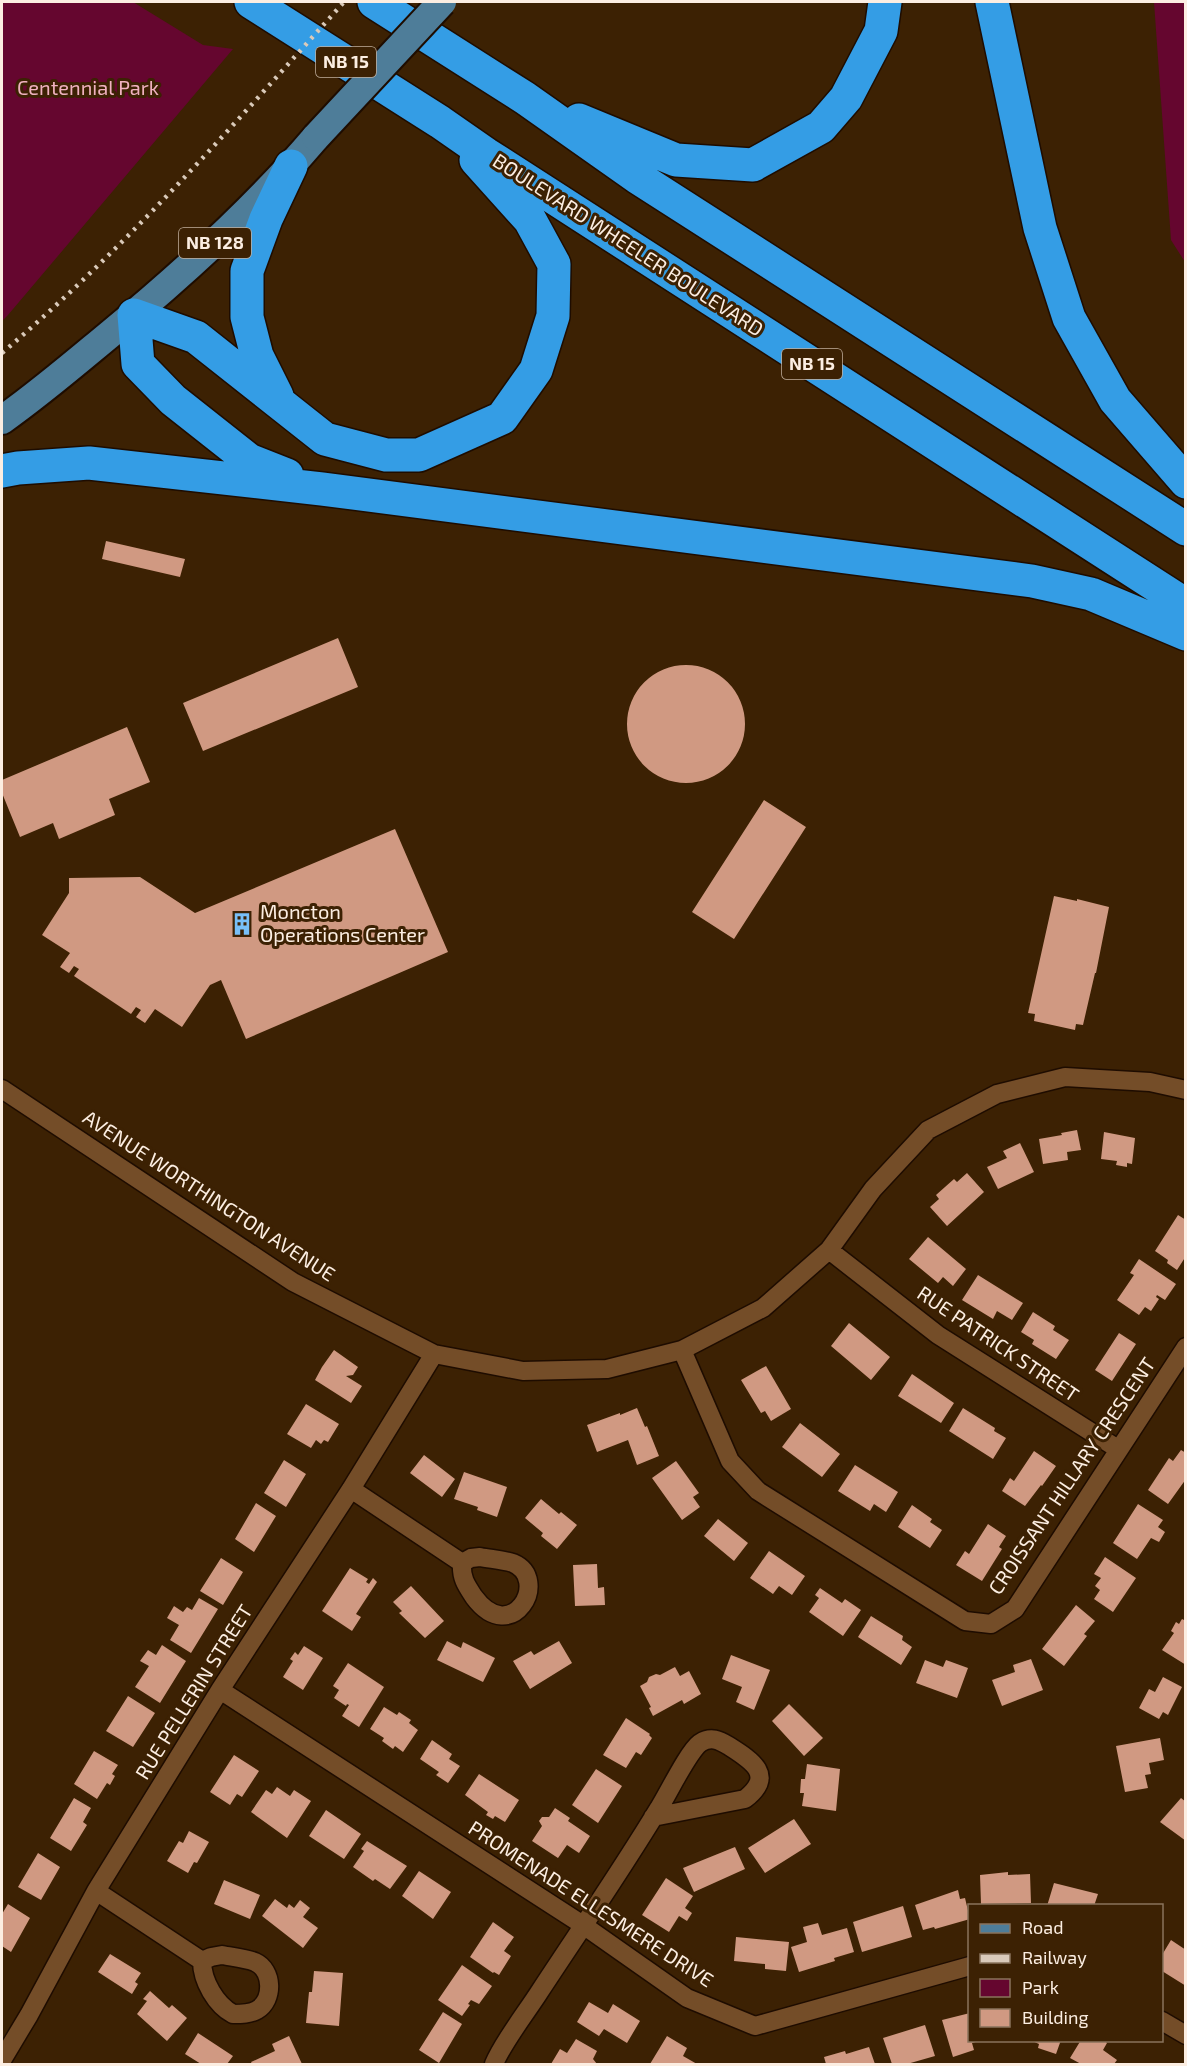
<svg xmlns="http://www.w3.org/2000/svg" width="1187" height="2066" viewBox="0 0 1187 2066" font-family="'Exo 2',sans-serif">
<rect width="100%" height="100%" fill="#3c2103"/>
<path fill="#65062f" d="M2 2H133L203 45 233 49 8 315 2 321Z
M1154 2H1185V262L1171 240Z"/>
<path fill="#d09982" d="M106 541 185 559 180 577 102 559Z
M338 638 358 687 203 751 183 703Z
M627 724a59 59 0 1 1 118 0a59 59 0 1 1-118 0Z
M127 727 150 782 109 799 115 815 59 839 53 823 20 837 2 793V780Z
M764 800 806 827 734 939 692 912Z
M395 829 448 952 246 1039 221 980 210 985 182 1027 155 1009 145 1023 136 1017 141 1010 136 1007 131 1014 74 976 79 969 74 966 69 973 60 967 70 953 42 935 69 893V878L140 877 195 913Z
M1054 896 1077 901V899L1109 907 1096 973H1095L1083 1025 1076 1024 1075 1030 1034 1021 1035 1014 1028 1013Z
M1077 1130 1081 1150 1067 1152 1068 1160 1043 1164 1039 1139 1062 1135 1061 1133Z
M1104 1132 1135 1138 1132 1164 1127 1163V1167L1116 1165 1117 1161 1101 1159Z
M1020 1143 1034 1172 998 1189 987 1167 1007 1158 1003 1151Z
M967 1173 984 1192 947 1226 930 1207 939 1199 936 1195 954 1179 957 1182Z
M1178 1215 1186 1220V1256L1177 1270 1167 1263 1168 1260 1155 1251Z
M928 1237 966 1269 953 1286 943 1277 938 1283 909 1259Z
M1139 1259 1176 1284 1165 1300 1157 1295 1156 1297 1159 1299 1151 1311 1145 1307 1139 1315 1117 1300 1134 1275 1130 1273Z
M978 1275 1023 1303 1012 1320 997 1311 993 1319 962 1300Z
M1033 1312 1055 1326 1053 1330 1069 1340 1056 1359 1032 1344 1034 1340 1021 1332Z
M849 1323 890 1357 871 1380 831 1346Z
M1119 1333 1136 1344 1112 1381 1095 1370Z
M334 1350 358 1367 353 1375 346 1376 362 1386 351 1403 315 1380 322 1367Z
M766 1366 791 1409 771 1421 765 1411 761 1413 741 1380Z
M912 1374 954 1403 941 1423 898 1396Z
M306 1404 339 1424 328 1442 324 1440 321 1444 316 1440 311 1448 287 1434Z
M637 1408 645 1427 647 1426 659 1456 637 1465 628 1440 597 1452 587 1425 620 1413V1415Z
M963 1408 995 1428 994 1431 1006 1438 993 1459 949 1431Z
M800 1423 840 1454 822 1477 782 1447Z
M1181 1450 1186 1453V1479L1168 1504 1148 1490 1169 1458 1173 1461Z
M1034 1451 1056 1466 1042 1486 1041 1485 1025 1506 1002 1491 1010 1478 1014 1481Z
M424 1455 455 1479 442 1497 410 1473Z
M284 1460 306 1474 286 1507 264 1493Z
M676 1461 699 1493 693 1497 700 1507 682 1520 652 1478Z
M855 1465 898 1492 886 1512 874 1504 870 1511 838 1491Z
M464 1472 507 1487 497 1517 477 1510 478 1507 454 1499Z
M541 1499 559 1514 561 1512 577 1525 557 1549 541 1536 543 1533 525 1518Z
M256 1503 276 1516 254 1552 235 1539Z
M1138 1504 1163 1520 1158 1527 1165 1532 1159 1542 1151 1538 1137 1559 1113 1543Z
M912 1505 932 1519 930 1522 942 1530 930 1548 898 1527Z
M718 1519 748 1543 734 1561 704 1536Z
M988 1524 1006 1536 999 1547 1002 1549 982 1581 956 1565 965 1551 969 1554Z
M769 1551 805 1576 792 1595 779 1586 773 1594 750 1578Z
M1105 1557 1136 1578 1113 1612 1094 1599 1100 1590 1095 1586 1101 1578 1094 1574Z
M221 1558 243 1572 223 1605 200 1591Z
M597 1564 598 1588 604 1587 605 1605 575 1606 573 1565Z
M350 1568 368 1579 366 1582 369 1584 373 1578 377 1582 356 1614 361 1617 352 1631 322 1611Z
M411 1586 444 1621 425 1638 399 1613 402 1611 393 1602Z
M820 1588 842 1603 845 1599 861 1610 843 1636 809 1612 819 1598 815 1595Z
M199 1598 218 1609 191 1653 170 1640 179 1625 167 1618 174 1606 183 1612 187 1607 192 1610Z
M1076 1605 1095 1621 1084 1634 1087 1636 1064 1666 1042 1649Z
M871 1616 903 1636 902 1640 912 1647 901 1665 858 1637Z
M1182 1619 1186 1621V1665L1162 1650 1174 1633 1171 1631 1176 1622 1179 1624Z
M447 1641 461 1648 463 1642 495 1658 483 1682 437 1660Z
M559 1641 572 1663 530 1689 513 1661 531 1651 534 1655Z
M162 1645 186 1661 160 1703 135 1687 149 1666 140 1661 148 1650 156 1655Z
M304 1646 323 1658 303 1690 283 1677 293 1661 290 1659 295 1652 298 1655Z
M731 1655 770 1670 754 1710 736 1702 742 1687 722 1679Z
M1031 1659 1043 1690 1002 1706 992 1680 1015 1672 1013 1665Z
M925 1660 943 1667 946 1660 968 1668 957 1698 916 1683Z
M348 1663 384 1687 359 1727 342 1716 349 1705 347 1704 346 1706 334 1698 339 1690 333 1686Z
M675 1667 680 1676 689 1671 701 1694 684 1704 682 1700 653 1716 649 1708 651 1707 640 1686 647 1682 649 1677 656 1674 660 1675Z
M1163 1677 1182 1687 1168 1715 1163 1712 1159 1719 1139 1708 1149 1689 1155 1692Z
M128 1696 155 1713 133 1747 106 1731Z
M789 1704 823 1738 804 1756 772 1721Z
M384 1707 397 1715 399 1712 411 1720 409 1723 418 1730 403 1752 395 1746 393 1749 382 1741 384 1738 370 1729Z
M626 1718 650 1734 649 1735 652 1738 641 1755 636 1752 626 1768 603 1755Z
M1160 1738 1164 1760 1149 1763 1151 1774 1145 1775 1148 1788 1125 1792 1116 1746Z
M432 1740 452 1754 449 1759 460 1766 448 1783 436 1775 439 1772 420 1759Z
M94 1751 118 1765 112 1774 115 1776 110 1785 107 1783 97 1799 74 1784Z
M234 1755 259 1771 242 1797 237 1794 230 1805 210 1792Z
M807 1764 840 1769 836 1811 802 1806 804 1793H800L801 1779H805Z
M596 1769 622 1786 598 1823 572 1805Z
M479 1774 519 1800 505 1822 495 1816 493 1819 486 1815 488 1812 465 1795Z
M277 1787 290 1796 294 1790 311 1801 287 1838 251 1812 266 1790 272 1794Z
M74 1798 91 1808 83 1822 87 1825 71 1851 50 1838Z
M1181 1798 1186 1802V1841L1160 1822Z
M555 1808 570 1818 568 1821 590 1836 579 1853 567 1845 558 1858 532 1841 542 1826 539 1821 542 1817H549Z
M326 1810 361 1834 344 1859 309 1836Z
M794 1819 811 1844 765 1873 748 1848Z
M189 1831 209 1842 197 1863 194 1862 188 1873 167 1861 179 1841 183 1843Z
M367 1841 407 1866 390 1889 375 1879 373 1881 353 1867 364 1851 361 1849Z
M735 1847 745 1869 694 1892 683 1868Z
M38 1853 60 1867 41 1900 18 1887Z
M419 1871 451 1892 433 1919 402 1896Z
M1008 1872V1875L1030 1874 1031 1903 981 1904 980 1875Z
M666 1878 693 1896 685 1908 692 1913 687 1921 679 1916 669 1932 642 1915Z
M224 1880 260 1895 250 1919 214 1904Z
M1054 1883 1098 1894 1094 1906H1047Z
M958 1890 960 1899 965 1898 970 1919 935 1929 934 1927 923 1930 915 1905Z
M275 1899 287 1908 289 1904 294 1908 300 1900 310 1908 303 1917 318 1928 303 1948 262 1916Z
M8 1904 30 1918 11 1952 2 1946V1914Z
M903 1906 912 1937 862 1952 853 1922Z
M493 1922 514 1937 504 1951 511 1956 499 1975 494 1972 493 1973 470 1957Z
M818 1923 822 1935 847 1928 854 1952 834 1958 835 1961 799 1972 791 1947 807 1942 803 1927Z
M736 1937 789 1942 786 1971 765 1969V1964L734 1961Z
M1171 1940 1186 1950V1986L1162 1971V1955Z
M110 1954 141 1973 135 1982 138 1984 132 1994 98 1972Z
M462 1965 492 1986 479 2004 471 2000 468 2004 470 2005 462 2016 438 2000Z
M314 1971 343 1973 339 2026 306 2023 309 1992H312Z
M150 1991 169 2008 172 2005 187 2018 167 2041 137 2014 147 2001 143 1999Z
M589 2002 608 2013 613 2004 640 2021 627 2043 604 2029 599 2036 577 2022Z
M443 2012 462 2024 439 2063 419 2050Z
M970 2013V2040L979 2041 972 2043 974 2050 953 2057 942 2020Z
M925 2025 935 2056 907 2064H892L883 2038Z
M198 2033 233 2056 227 2064H201L185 2054Z
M289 2036 302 2064H252L251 2062 275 2051 272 2044Z
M667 2036 687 2048 683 2056 697 2064H650Z
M576 2039 597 2051 593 2059 597 2064H551L560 2049 567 2053Z
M1030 2040H1061L1056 2054 1038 2048 1039 2044Z
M1081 2040H1104L1107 2043 1103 2050 1117 2060 1114 2064H1081L1070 2058Z
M869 2047 875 2064H826L824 2057 845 2051 846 2054Z"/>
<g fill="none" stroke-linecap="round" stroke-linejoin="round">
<g stroke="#1e0c00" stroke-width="21">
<path id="street" d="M2 1089 293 1282 434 1354 523 1371 607 1369 682 1350 763 1308 829 1250 873 1189 928 1130 997 1094 1065 1077 1150 1082 1186 1090
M829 1250 938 1335 1118 1449
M682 1350 730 1461 758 1491 965 1621 991 1624 1015 1609 1186 1347
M351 1489 462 1563
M480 1557C490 1559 503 1560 513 1563 551 1579 512 1648 474 1597 466 1585 461 1578 462 1563L471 1558Z
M220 1690 583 1925 687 1998 755 2026 970 1966
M96 1891 202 1961
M222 1955C232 1957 245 1958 255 1962 273 1970 274 2000 257 2010 250 2014 241 2014 233 2014 216 2005 202 1981 202 1961L211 1957Z
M1162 2021 1186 2035
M2 2060 29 2015 96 1891 220 1690 351 1489 434 1354
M494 2064C503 2042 526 2013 540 1991 580 1930 621 1871 659 1808 668 1794 688 1752 700 1743 711 1736 719 1740 729 1746 751 1760 776 1775 745 1799L653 1817"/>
</g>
<g stroke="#1e0c00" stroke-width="32">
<path id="primary" d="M2 420C39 394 74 364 109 335 183 274 254 210 316 137"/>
</g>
<g stroke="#1e0c00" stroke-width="36">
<path id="highway" d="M251 2 440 122 486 154 1186 605
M374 2 525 98 637 177 1186 529
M992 2 1040 228 1069 318 1115 400 1186 482
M579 120 676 160 753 165 821 127 846 98 881 31 885 2
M277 396 257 356 247 317V271L266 219 291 166
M2 471 18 468 89 463 322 489 1032 581 1091 594 1186 634
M287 475 249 460 173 400 138 364 134 315 196 337 325 439 386 455H419L502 418 536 370 553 316 554 264 530 220 476 160"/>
</g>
<use href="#street" stroke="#744d28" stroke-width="18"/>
<use href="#primary" stroke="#4e7d99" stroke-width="28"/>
<use href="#highway" stroke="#349de5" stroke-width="33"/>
<path stroke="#dacaba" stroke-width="4.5" stroke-dasharray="3 6" stroke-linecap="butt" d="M2 353C127 247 235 123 344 2"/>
<g stroke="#1e0c00" stroke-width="32" stroke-linecap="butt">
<path id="primary-bridge" d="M316 137 442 2"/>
</g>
<use href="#primary-bridge" stroke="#4e7d99" stroke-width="28"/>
</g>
<defs>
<g id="building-bare" transform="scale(1.8)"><path d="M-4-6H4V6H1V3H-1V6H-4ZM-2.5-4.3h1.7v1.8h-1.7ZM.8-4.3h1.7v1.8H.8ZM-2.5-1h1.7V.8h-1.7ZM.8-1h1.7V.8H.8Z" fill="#78bff7" stroke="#3c2103" stroke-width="2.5" paint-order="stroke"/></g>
</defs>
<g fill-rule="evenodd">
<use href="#building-bare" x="242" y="924"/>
</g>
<g text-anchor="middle" stroke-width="6" stroke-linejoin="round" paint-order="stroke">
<g fill="#3c2103" stroke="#c2b09f" stroke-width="1.5">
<rect x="316" y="47" width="60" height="30" rx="4.5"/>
<rect x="179" y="228" width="72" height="30" rx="4.5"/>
<rect x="782" y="349" width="60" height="30" rx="4.5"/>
</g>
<g font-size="18" font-weight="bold" fill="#fceee2">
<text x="346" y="68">NB 15</text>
<text x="215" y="249">NB 128</text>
<text x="812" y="370">NB 15</text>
</g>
<g font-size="20" fill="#f0b1c0" stroke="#3c2103">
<text x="88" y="95">Centennial Park</text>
</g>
<g font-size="20" fill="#fceee2" stroke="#3c2103">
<text transform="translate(628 245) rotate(33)" y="7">BOULEVARD WHEELER BOULEVARD</text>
<text transform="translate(209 1196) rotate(33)" y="7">AVENUE WORTHINGTON AVENUE</text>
<text transform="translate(998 1344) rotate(34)" y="7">RUE PATRICK STREET</text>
<text transform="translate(1072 1476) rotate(-56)" y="7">CROISSANT HILLARY CRESCENT</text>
<text transform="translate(194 1692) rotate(-58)" y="7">RUE PELLERIN STREET</text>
<text transform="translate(591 1904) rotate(33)" y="7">PROMENADE ELLESMERE DRIVE</text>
</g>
<g font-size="20" fill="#fceee2" stroke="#3c2103" text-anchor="start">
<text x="260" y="919">Moncton<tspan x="260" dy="23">Operations Center</tspan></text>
</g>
</g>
<rect width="1187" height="2066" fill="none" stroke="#fceee2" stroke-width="6"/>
<rect x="968" y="1904" width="195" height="138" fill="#3c2103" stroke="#89735c" stroke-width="1.5"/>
<rect x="980" y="1924" width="30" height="9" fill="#4e7d99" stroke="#89735c" stroke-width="1.5"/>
<text x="1022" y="1934" font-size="18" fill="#fceee2">Road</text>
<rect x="980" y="1954" width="30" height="9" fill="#dacaba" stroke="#89735c" stroke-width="1.5"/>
<text x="1022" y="1964" font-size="18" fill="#fceee2">Railway</text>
<rect x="980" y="1979" width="30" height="18" fill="#65062f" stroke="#89735c" stroke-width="1.5"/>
<text x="1022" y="1994" font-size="18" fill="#fceee2">Park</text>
<rect x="980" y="2009" width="30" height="18" fill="#d09982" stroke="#89735c" stroke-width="1.5"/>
<text x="1022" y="2024" font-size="18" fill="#fceee2">Building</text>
</svg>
